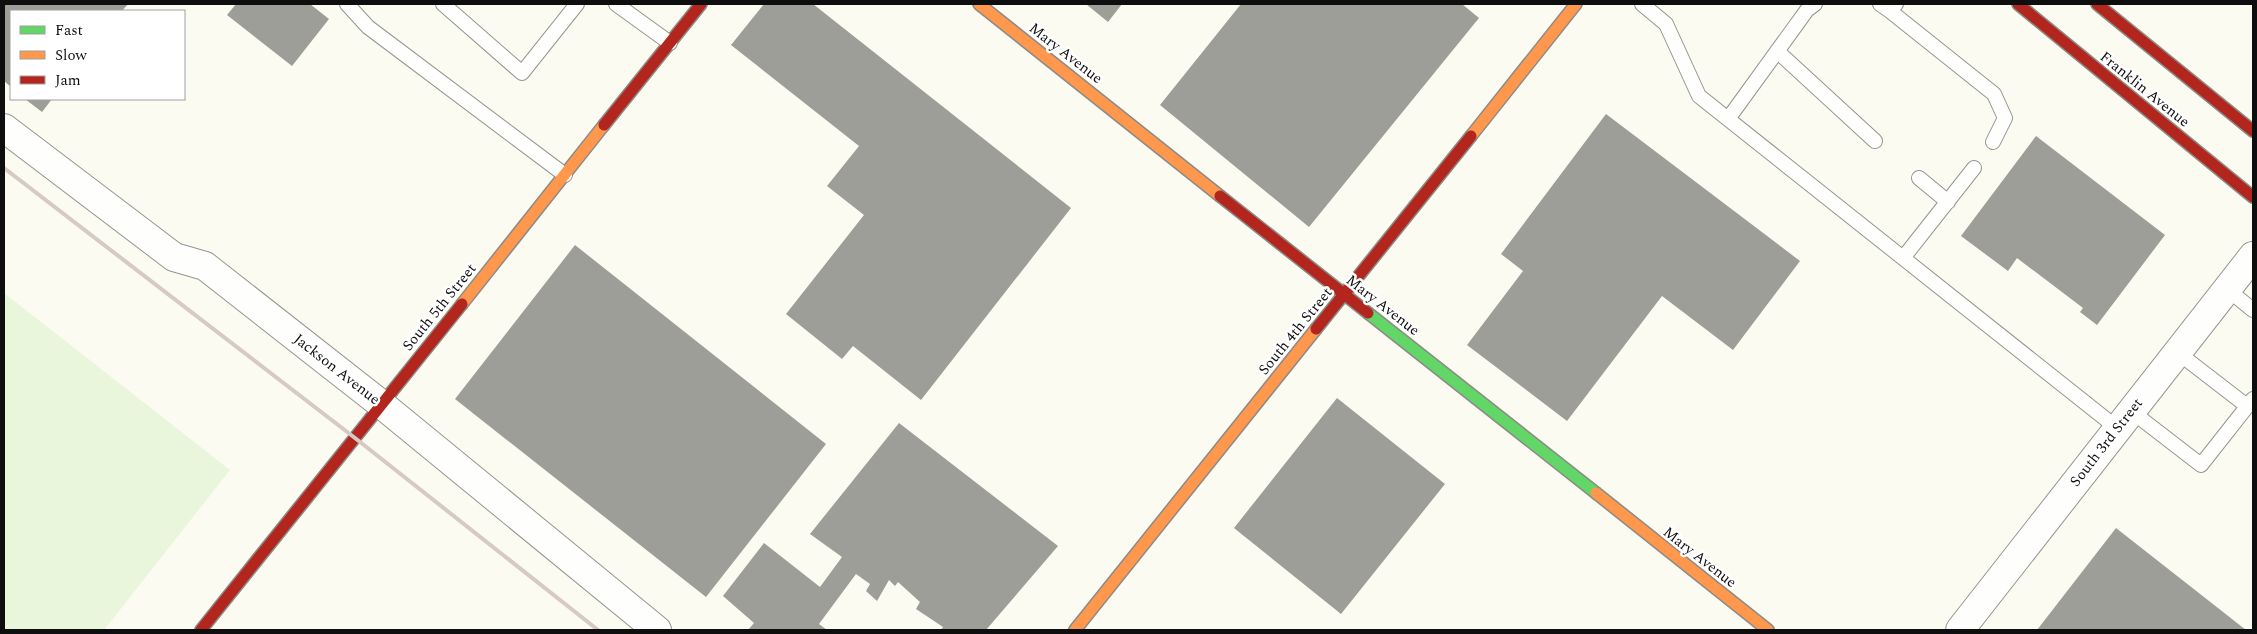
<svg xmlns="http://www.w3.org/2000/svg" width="2257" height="634" viewBox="0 0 2257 634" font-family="Spectral,serif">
<rect width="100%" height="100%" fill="#fbfbf2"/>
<path fill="#e9f6dc" d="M4 293 230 470 104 630H4Z"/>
<path fill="#9e9e98" d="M4 4H128L122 11H11V87L4 81Z
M236 4H310L329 19 292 66 227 15Z
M764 4H813L1071 208 921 400 853 346 842 359 786 314 864 215 827 186 859 146 731 45Z
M1086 4H1122L1108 22Z
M1241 4H1462L1479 18 1309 227 1160 105Z
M25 99H52L42 112Z
M1606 114 1800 261 1733 350 1662 296 1567 421 1467 345 1523 271 1501 254Z
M2036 136 2165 235 2097 325 2080 312 2083 308 2017 258 2008 271 1961 236Z
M575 245 826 444 706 597 455 399Z
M1337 398 1445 484 1341 614 1234 528Z
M899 423 1058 546 986 630H941L943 627 916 609 920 602 898 582 895 586 889 580 877 601 866 591 870 584 856 574 819 624 827 630H748L754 623 723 596 764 543 820 587 842 557 810 534Z
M2116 528 2246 630H2037Z"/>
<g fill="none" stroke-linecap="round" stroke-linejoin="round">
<g stroke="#959591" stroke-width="16">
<path id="lane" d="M347 4 368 27 565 175
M443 4 522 73 577 4
M616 4 670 43
M1642 4 1666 24 1699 96 2117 428
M1880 4 1890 11 1896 4
M1890 11 1994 94 2005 118 1993 142
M1777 51 1875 141
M1728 119 1807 10 1815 4
M1919 178 1948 202
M1903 258 1974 168
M2227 289 2253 310
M2177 352 2247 406
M2131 411 2201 465 2253 399"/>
</g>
<g stroke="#959591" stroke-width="30">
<path id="street" d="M4 128 174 257 205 266 381 404 657 630
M1960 630 2253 256"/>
</g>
<g stroke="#8b8b87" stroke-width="14">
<path id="fast" d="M1368 313 1596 493"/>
</g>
<g stroke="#8b8b87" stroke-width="14">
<path id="slow" d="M979 4 1220 196
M1471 136 1576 4
M462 304 604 125
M1596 493 1768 630
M1075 630 1316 329"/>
</g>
<g stroke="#8b8b87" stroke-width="14">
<path id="jam" d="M2018 4 2253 197
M2097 4 2253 131
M604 125 701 4
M1220 196 1368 313
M1316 329 1471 136
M201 630 462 304"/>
</g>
<use href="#lane" stroke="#fefefd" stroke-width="14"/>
<use href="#street" stroke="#fefefd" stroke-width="28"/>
<use href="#fast" stroke="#63d668" stroke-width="11"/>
<use href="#slow" stroke="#ff974d" stroke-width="11"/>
<use href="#jam" stroke="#b3261e" stroke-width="11"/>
<path stroke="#d7c9c4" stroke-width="4" d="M4 168 355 438 598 630"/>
</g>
<g text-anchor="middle" stroke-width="5" stroke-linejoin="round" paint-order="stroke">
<g font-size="15" fill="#0e0e0e" stroke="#fff">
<text transform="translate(1066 53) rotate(38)" y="5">Mary Avenue</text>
<text transform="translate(2145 89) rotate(39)" y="5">Franklin Avenue</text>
<text transform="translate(1383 305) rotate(38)" y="5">Mary Avenue</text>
<text transform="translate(439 307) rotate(-51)" y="5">South 5th Street</text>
<text transform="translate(1295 331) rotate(-51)" y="5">South 4th Street</text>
<text transform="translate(337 369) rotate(38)" y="5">Jackson Avenue</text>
<text transform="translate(2106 442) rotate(-52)" y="5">South 3rd Street</text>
<text transform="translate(1700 557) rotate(38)" y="5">Mary Avenue</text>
</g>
</g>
<rect width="2257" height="634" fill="none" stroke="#0e0e0e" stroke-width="10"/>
<rect x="10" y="10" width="175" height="90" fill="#ffffff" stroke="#9f9f9f"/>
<rect x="20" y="26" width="25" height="8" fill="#63d668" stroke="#9f9f9f"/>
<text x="55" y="35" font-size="15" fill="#0e0e0e">Fast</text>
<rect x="20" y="51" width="25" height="8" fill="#ff974d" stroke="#9f9f9f"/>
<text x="55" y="60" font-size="15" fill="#0e0e0e">Slow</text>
<rect x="20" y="76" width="25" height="8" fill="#b3261e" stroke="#9f9f9f"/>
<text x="55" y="85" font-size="15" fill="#0e0e0e">Jam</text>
</svg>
